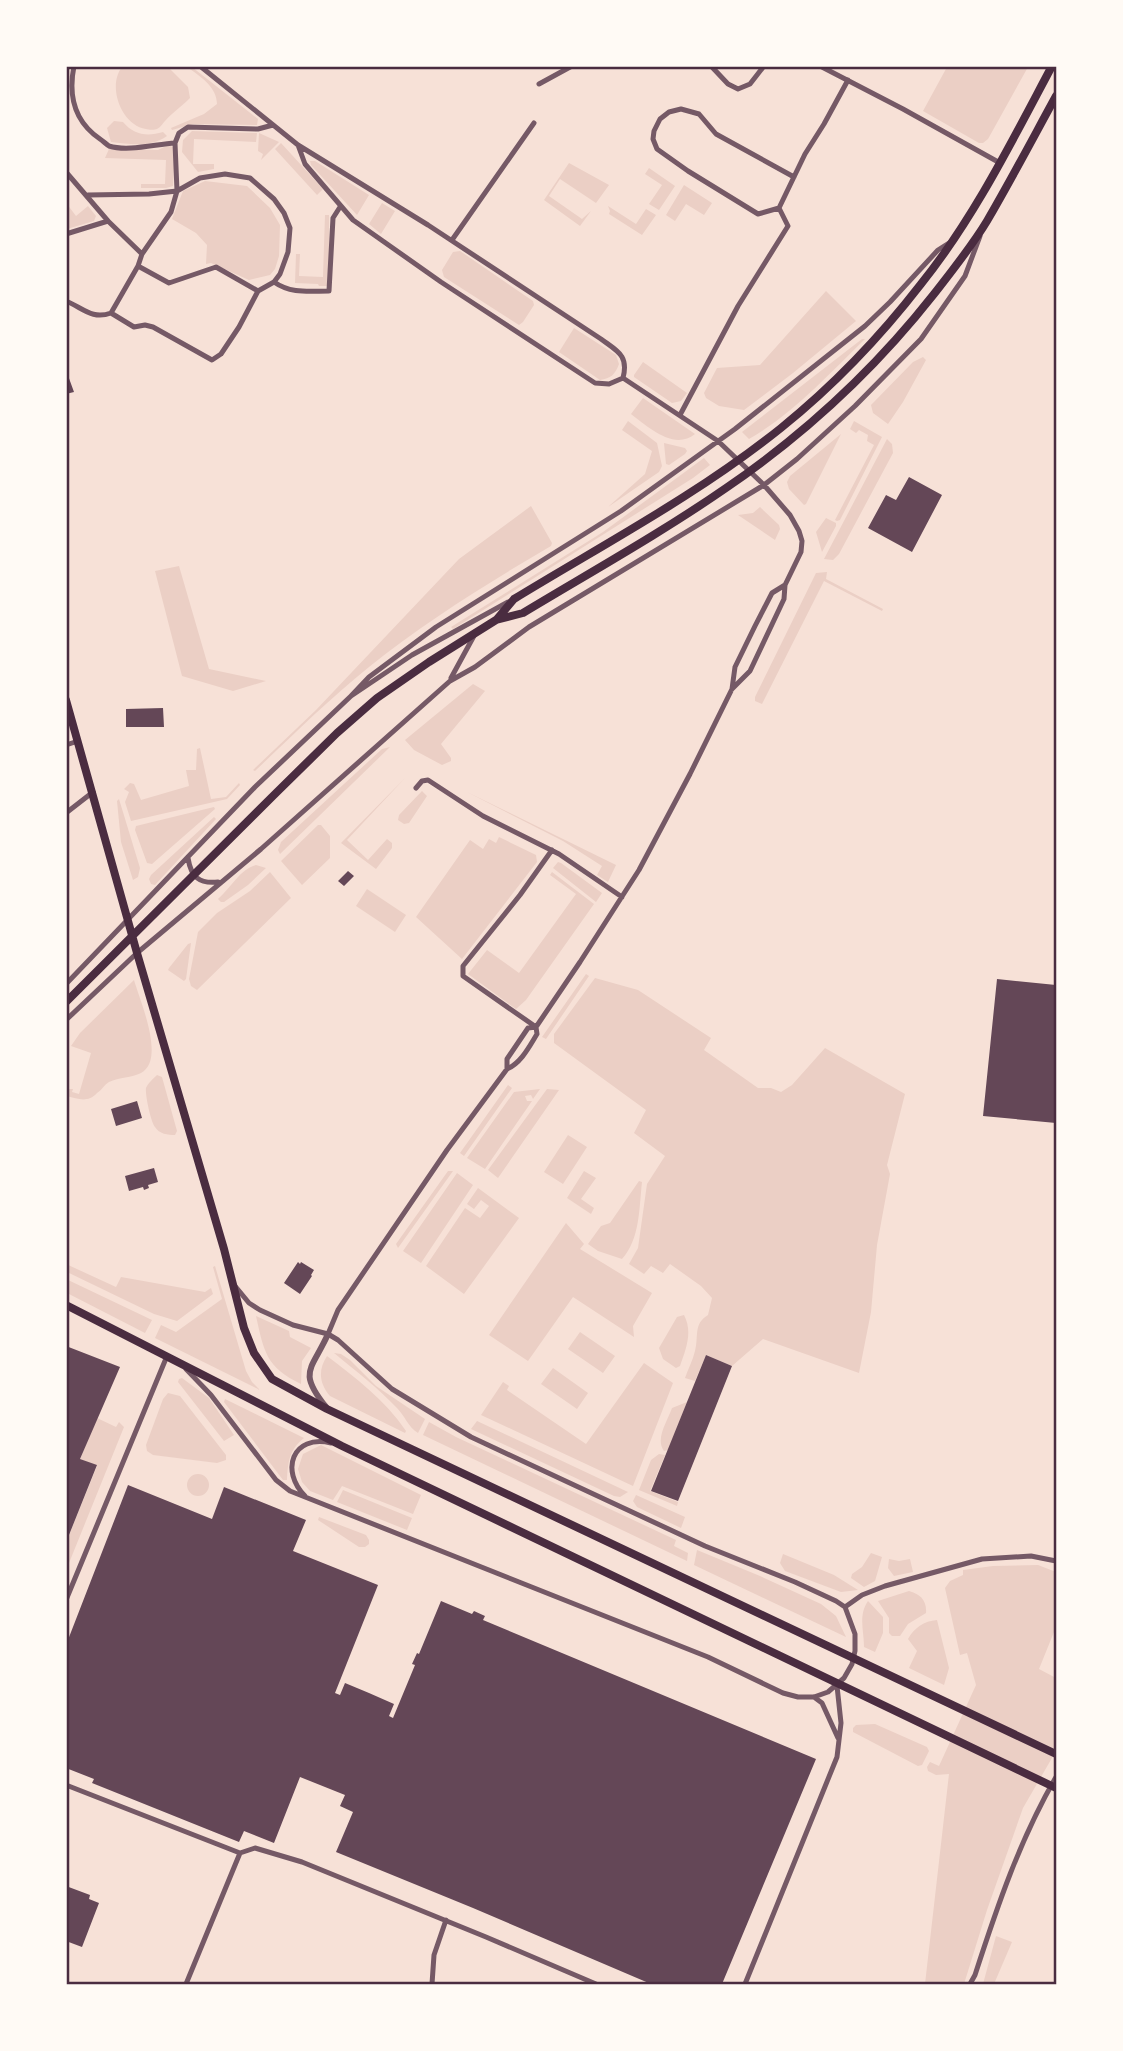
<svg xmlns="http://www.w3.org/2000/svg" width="1123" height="2051" viewBox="0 0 1123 2051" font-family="Signika,sans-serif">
<rect width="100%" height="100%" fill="#f7e1d7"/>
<path fill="#ebcfc5" d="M122 67H168L188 87 190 98C182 106 173 112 165 121 163 123 161 127 157 129 155 130 149 130 146 129 121 125 107 86 122 67Z
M187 67H192L258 119 257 125 193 124 172 130 171 128 204 114 217 104C217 87 200 76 187 67Z
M947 67H1028L988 139 983 143H979L923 111Z
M114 121 123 122C134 135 147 137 163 132L167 136C150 148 130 144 111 142L107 128Z
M192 131 257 133 256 142 194 139 193 164H214V169L198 172 182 152 183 140Z
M259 133 279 142 261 160 263 154 258 151Z
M281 143 323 189 317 195 275 149Z
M168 145 173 147 175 150 173 186 166 188H141V184H165L166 160 105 158 109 149 158 150Z
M310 161H315L369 195 357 215 311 165Z
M569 163 609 185 596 203 560 179 549 196 582 219 591 211 580 226 544 200Z
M649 168 675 186 659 210 649 204 662 185 645 174Z
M205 181 247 186 270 208 280 225 279 256 275 269 270 275 249 280 211 263 206 264 207 245 196 233 172 219 183 191Z
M684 185 712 203 704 215 686 204 675 221 666 215Z
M382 203 395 211 381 234 369 224Z
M67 204 76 216 88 206 96 216 94 221 67 229Z
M608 206 636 224 646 209 656 215 642 235 609 214 610 211Z
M325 215H329V279L327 286H319L318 284 295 283 296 254H300L299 276 323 277Z
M460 251 533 301 534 305 523 322 519 325 444 277 442 270 453 252Z
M826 291 856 321 793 373 744 410 719 406 706 398 704 393 717 368 760 365Z
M574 328 616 355 619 364C615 375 611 378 600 380L559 352Z
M862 339H865C829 374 793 414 749 439L742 432Z
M923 357 926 360 903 402 888 424 873 413 871 405 913 362Z
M643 362 687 393 681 401 672 403 634 377V375Z
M643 398 695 434C674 451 648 427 631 414Z
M628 421 657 443 662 466 659 472 608 507 645 474 652 451 622 430Z
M854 421 882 437 840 520 837 521 835 520 874 445 867 441 868 435 859 430 856 433 850 429Z
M841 434 806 504 804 505 789 489 787 482 790 476Z
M887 439 892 444 893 453 839 554 833 560 824 559Z
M664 443 685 448 687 451 685 454 669 465 666 464Z
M704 458 710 465 693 478 453 629 451 627 603 532Z
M531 506 552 543 551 546C488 583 426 621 369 667 329 699 292 736 255 771L253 770 316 710 459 559Z
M760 507 779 525 780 529 775 540 738 515 753 513Z
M826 518 836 523V526L822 552 816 532Z
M179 566 209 669 266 681 233 691 182 676 155 571Z
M827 572 826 579 883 609 882 611 824 581 762 704 755 701V697L816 573Z
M473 684 485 691 441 744 451 758V761L442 765 414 750 405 740Z
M390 747 280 854 278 850 281 842 382 749Z
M200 748 211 799 226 797 239 783 240 785 227 799 131 821 125 802 129 792 124 789 130 783 134 784 141 800 189 786 186 770H196L197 749Z
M405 778 347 840 368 860 387 839 392 843V848L376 869 341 843Z
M422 791 427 796 409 823 404 824 398 820 399 815Z
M467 792 616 865 608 882 597 875 602 866 563 841Z
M119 799 140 868 138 877 133 880 121 842 117 801Z
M214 807 215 809 152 864 147 863 135 830 136 826Z
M214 817 216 819 155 885 151 884 149 879 151 875Z
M318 825H321L330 836V858L302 885 281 861Z
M499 837 536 855 537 862 462 959 416 917 470 840 483 849 489 839 496 843Z
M558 862 561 863 602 893 596 902 553 868Z
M256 865 266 868 248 885 224 902H221L218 899C231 888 240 869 256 865Z
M270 872 291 898 197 990 191 986 189 979 198 932 217 913 250 891Z
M552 872 594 904 526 1000 516 1009 468 974 487 950 519 973 576 894 550 875Z
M367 889 406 915 395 932 356 906Z
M191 943 186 979 184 981 168 970 169 968 188 944Z
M586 974 589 976 546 1039 542 1037Z
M595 978 638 990 711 1038 704 1050 758 1088H771L781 1092 792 1085 825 1048 905 1094 887 1165 890 1174 877 1245 871 1312 859 1373 763 1339 732 1366 706 1355 695 1381 685 1378C688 1369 693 1360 695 1351 699 1336 693 1324 708 1315L712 1298 701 1286 670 1264 663 1273 651 1266 644 1274 629 1264 638 1248 647 1184 665 1156 634 1133 646 1110 554 1043V1034Z
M134 980C140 1001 166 1060 141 1073 132 1078 119 1077 109 1082 104 1085 102 1090 97 1093 88 1103 78 1099 67 1096V1089H73L72 1092 79 1094 91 1053 71 1046 80 1033Z
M157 1075 162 1077 177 1131 175 1135C168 1135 159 1134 155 1127 151 1122 145 1095 146 1088 148 1083 153 1079 157 1075Z
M508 1085 512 1088 464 1156 460 1153Z
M540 1089 533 1099 531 1095 525 1096 527 1101H532L485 1169 467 1158 514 1092Z
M547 1089 559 1090 498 1178 488 1170Z
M568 1135 587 1147 563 1184 544 1172Z
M448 1171H453L398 1248 396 1244Z
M584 1171 596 1178 581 1199 594 1208 591 1214 567 1198Z
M457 1173 473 1185 421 1263 403 1251Z
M639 1181 642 1182C639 1209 640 1239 622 1259L598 1251 588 1244 601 1226 610 1223Z
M478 1188 519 1218 464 1294 426 1266 465 1208 480 1218 489 1206 481 1200 474 1209 467 1204Z
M566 1223 584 1244 580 1249 652 1293 633 1326 634 1337 573 1297 528 1361 489 1335Z
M66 1264 116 1287 121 1277 205 1292 211 1288 213 1294 177 1321 154 1314 67 1272Z
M215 1266 246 1371 252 1382 260 1390 155 1338 161 1325 176 1332 222 1299 213 1267Z
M66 1279 152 1320 145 1333 67 1293Z
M684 1315C693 1332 686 1349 680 1366L676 1368 663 1359 659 1348 677 1317Z
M256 1316 289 1331 290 1337 311 1348 302 1361 301 1384C266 1367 264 1352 256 1316Z
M580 1332 615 1356 603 1373 568 1349Z
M334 1353 341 1354 350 1360 376 1386 425 1419 418 1433C408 1427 405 1416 397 1408 378 1388 356 1371 334 1353Z
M327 1356C356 1378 385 1400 406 1431L405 1433 330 1396C319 1383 318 1370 327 1356Z
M644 1363 673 1383 633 1486 481 1415 503 1382 509 1386 507 1390 586 1444Z
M553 1368 588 1393 577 1409 541 1384Z
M182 1378 209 1398 234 1435 224 1441 178 1382 179 1379Z
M168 1393 180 1396 226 1455V1460L217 1463 153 1455 147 1451 146 1445 163 1399Z
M225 1399 304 1438C289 1450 288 1462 287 1480H283L224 1402Z
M687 1402 668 1450 664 1451C655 1439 667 1422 672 1408Z
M97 1418 116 1427 119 1422 124 1427 67 1568V1540L97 1466 80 1459Z
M477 1421 628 1492 620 1497 614 1496 471 1429Z
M429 1422 456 1437 676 1540 674 1546 688 1553 687 1561 423 1435Z
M321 1445 421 1495 413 1514 342 1486 333 1500 310 1491 302 1482 298 1469 303 1454Z
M659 1454 665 1455 650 1491 678 1502 677 1506 639 1490 651 1460Z
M187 1485a11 11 0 1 1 22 0a11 11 0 1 1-22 0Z
M343 1490 412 1518 407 1530 337 1502Z
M636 1495 685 1517 681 1528 637 1507 633 1501Z
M319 1517 366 1535 369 1540V1544L365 1547H359L318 1520Z
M697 1550 760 1576 821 1604 836 1616 846 1637 694 1565Z
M871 1553 882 1557 875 1581 864 1587 851 1578 852 1574 862 1567Z
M783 1554 834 1575 858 1590 841 1592 785 1571 780 1563Z
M889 1559 899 1561 910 1559 913 1572 894 1576 888 1568Z
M1038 1565 1056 1572V1627L1039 1669 1056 1678V1751L1023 1808 987 1910 964 1984H925L949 1774 936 1775 928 1771 927 1767 930 1762 939 1766 976 1685 967 1653 960 1655 945 1588 950 1581 963 1575V1570L993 1566Z
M909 1591C920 1594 927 1600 926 1613L908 1624 900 1636H892L889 1633V1618L878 1601Z
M868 1601 883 1617V1633L875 1652 864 1647C864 1630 858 1616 868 1601Z
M937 1620 949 1668 944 1685 909 1668 917 1651 908 1639C914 1628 924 1621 937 1620Z
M875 1724 927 1747 929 1751 922 1765 918 1766 853 1732V1728L856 1725Z
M996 1936 1012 1942 994 1984H983Z"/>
<path fill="#644757" d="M66 370 74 392 66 394Z
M909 477 942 495 912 552 868 528 886 495 896 500Z
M163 708 164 727H126V709Z
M348 871 354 876 344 886 338 881Z
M997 979 1056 985V1123L983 1116Z
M137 1101 142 1118 116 1126 111 1109Z
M154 1168 158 1182 148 1185 149 1188 144 1190 143 1187 129 1191 125 1176Z
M298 1262 300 1264 301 1262 314 1270 311 1275 312 1276 300 1294 284 1283Z
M66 1346 120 1367 80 1459 97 1465 67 1540Z
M706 1355 732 1366 678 1501 651 1491Z
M128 1485 212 1519 224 1487 306 1520 293 1551 378 1585 335 1693 340 1695 345 1683 369 1693 394 1704 389 1716 393 1718 415 1665 412 1664 417 1653 419 1654 441 1601 472 1614 474 1611 485 1616 483 1620 816 1759 722 1984H651L473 1908 336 1852 353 1812 340 1806 345 1795 300 1777 274 1843 244 1831 239 1842 92 1783 94 1779 66 1768V1645Z
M66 1886 90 1895 89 1899 99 1903 82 1947 66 1941Z"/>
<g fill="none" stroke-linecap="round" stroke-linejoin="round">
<path stroke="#755966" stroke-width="5" d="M74 66C68 96 75 122 100 139 103 141 106 144 109 146 128 152 156 144 175 143
M200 66 298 145 305 164 353 220 441 282 595 383 609 384 623 378
M711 66 728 84 738 89 750 84 764 66
M820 66 903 109 1000 163
M539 84 572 66
M298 145 428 225 601 339C617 351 629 355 623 378
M66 172 108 221
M88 195 149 194 177 191 171 212 142 254
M779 208 758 214 688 171 657 149 653 139 654 131 660 119 669 112 681 109 699 114 716 134 794 177
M66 234 108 221 142 254 138 266 169 283 216 267 258 291
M452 240 534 123
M138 266 111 313 134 327 145 325 153 327 212 360 221 354 239 327 258 291 274 282 280 274 288 252 290 228 284 213 274 199 250 178 225 174 200 178 177 191 175 143 179 133 188 127 258 129 273 125
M274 282C291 294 309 291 329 291L333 218 340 207
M66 301C83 308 92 320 111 313
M680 415 738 306 788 226 779 208 805 154 824 124 848 80
M451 678 475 634
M732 689 735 667 755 626 772 593 785 585
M351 696 369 677 436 627 621 511 735 429 865 326 890 302 938 250 949 243
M66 745 78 741
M416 788 422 781 428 780 483 816 559 854 622 897
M66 813 93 792
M188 858C191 877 199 884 218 882
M66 984 255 787 351 696 412 655 508 602
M66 1020 137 953 261 849 450 681 475 667 529 627 764 485 797 459 855 406 921 339 965 276 980 236
M536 1027 463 976V966L520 895 552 850
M507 1069V1059L528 1028 536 1027
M328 1334 338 1310 447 1150 507 1069C521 1063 529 1047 537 1034L536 1027 580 962 639 870 690 774 732 689 750 671 784 599 785 585 801 552 802 541 799 531 790 515 764 485 718 441 623 378
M186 1369 211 1395 276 1480 290 1491 708 1657 783 1693 798 1697H814L828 1692 844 1678 852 1664 855 1651V1634L845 1607 836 1601 795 1582 705 1546 471 1437 392 1389 338 1340 328 1334 293 1325 260 1310 249 1303 235 1286
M305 1496C280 1471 292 1434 331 1443
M66 1600 167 1356
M845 1607 862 1595 885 1586 982 1559 1031 1556 1056 1561
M814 1697 822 1703 838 1738
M66 1785 240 1853
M186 1984 240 1853 255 1848 302 1862 486 1937 596 1984
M432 1984 434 1955 446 1920
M745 1984 837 1757 841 1723 837 1686
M970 1984 975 1975C997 1907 1020 1839 1056 1777"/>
<path stroke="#755966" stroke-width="6" d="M326 1407C297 1371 312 1370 328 1334"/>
<path stroke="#4a2c40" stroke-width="8" d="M497 619 514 599C604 544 699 494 781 428 833 386 880 337 921 284 974 218 1012 141 1052 66
M66 700 137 953 224 1249 244 1328 254 1353 272 1379 327 1409 1056 1754
M66 1002 277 792 337 733 377 698 429 662 496 620 523 613C591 572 661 533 726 488 805 434 875 369 934 294 952 271 972 246 987 221 1011 180 1033 138 1056 96
M66 1305 342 1446 1056 1788"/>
</g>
<rect width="1123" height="2051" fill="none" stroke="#fffaf5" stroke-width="136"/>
<rect x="68" y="68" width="987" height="1915" fill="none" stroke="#4a2c40" stroke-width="2.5"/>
</svg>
